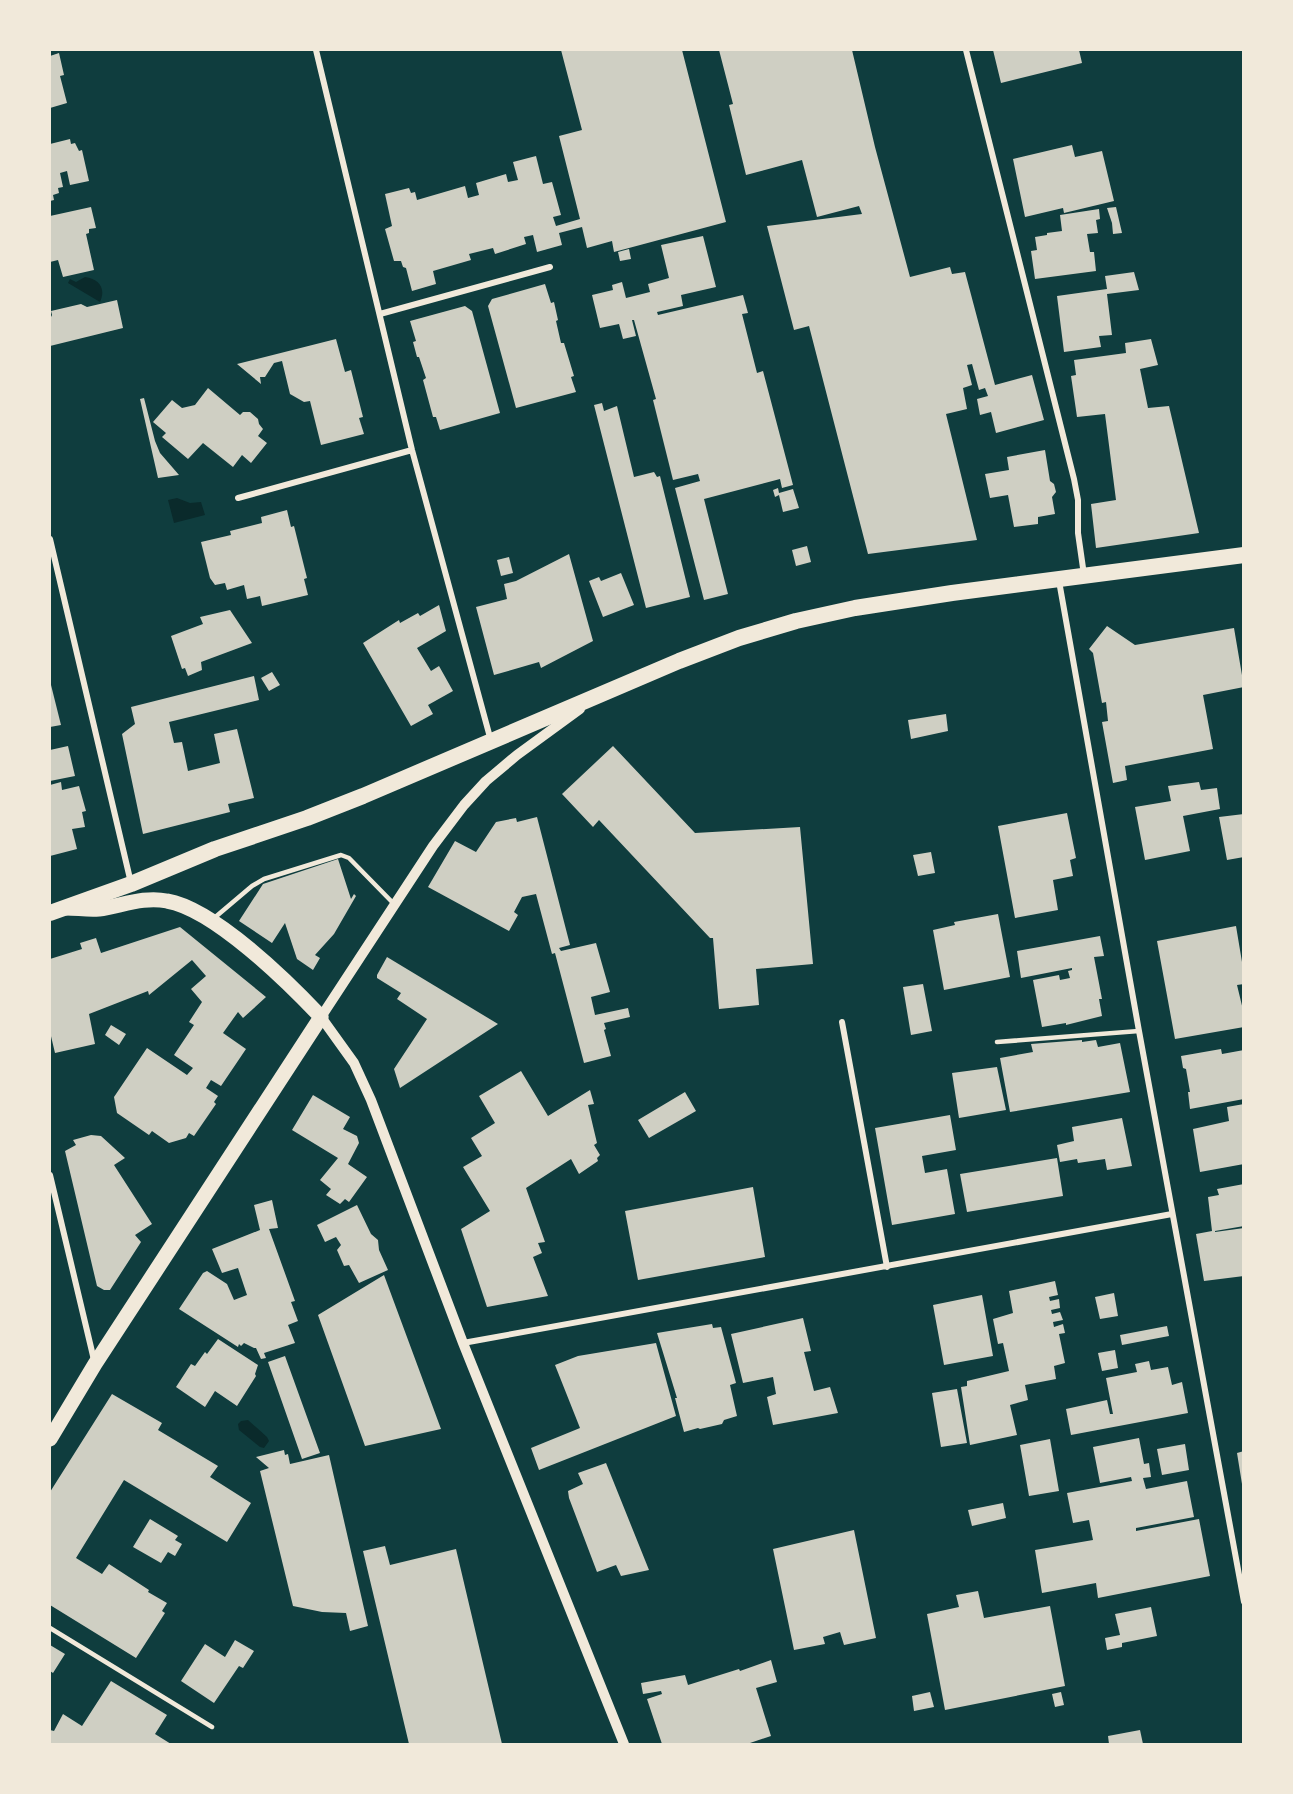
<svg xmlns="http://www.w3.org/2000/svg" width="1293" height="1794" viewBox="0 0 1293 1794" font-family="Barlow,sans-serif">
<rect width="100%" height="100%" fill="#0f3d3e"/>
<path fill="#0a2a2b" d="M85 277C100 279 106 289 100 302L68 283 70 279 76 282Z
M177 498 190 503 201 502 205 515 174 523 168 500Z
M248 1420 267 1437 269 1441 264 1448 260 1447 239 1430 238 1424 241 1421Z"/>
<path fill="#cfcfc3" d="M561 50H682L726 222 614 252 612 241 587 248 582 227 559 233 562 245 537 252 533 235 524 237 526 244 495 254 493 248 469 254 471 260 433 271 436 284 412 291 406 268 403 267 401 261H394L385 229 392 226 385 194 409 188 411 193 415 192 417 200 465 186 468 198 479 195 476 183 506 174 508 182 518 180 513 162 536 156 543 184 552 182 561 215 553 217 556 226 580 219 559 136 582 130Z
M719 50H852L875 147 910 277 950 267 952 274 965 272 995 385 1032 375 1044 420 996 433 991 412 980 415 977 399 988 396 985 388 979 390 972 364 967 365 972 385 963 388 967 409 946 414 977 540 868 554 809 326 794 330 767 226 862 214 859 206 817 217 802 160 746 175 729 105 733 104Z
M993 50H1079L1082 63 1001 83Z
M59 53 64 75 60 76 67 103 50 108V56Z
M70 139 71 144 75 143 79 151 82 150 89 181 70 185 67 171 60 173 63 187 58 188 59 193 53 195 54 200 50 201V144Z
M1072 145 1075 157 1102 151 1114 201 1064 213 1063 208 1025 217 1013 159Z
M91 207 96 228 89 229V233L86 234 94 270 63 277 58 260 50 262V216Z
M1116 207 1122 233 1113 234 1112 223 1107 208Z
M1099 209 1100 219 1096 220 1098 233 1087 234 1090 252H1094L1096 271 1035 279 1031 251 1037 250 1035 237 1047 235V233L1062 231 1060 215Z
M703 236 716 287 681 295 683 306 657 312 658 315 743 295 748 313 742 314 757 373 763 371 793 485 782 488 780 479 704 499 728 594 704 600 675 488 700 481 698 474 673 480 653 400 656 399 634 320H632L636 336 623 339 619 324 600 328 592 295 613 290 612 285 622 282 626 298 650 292 648 284 669 278 661 245Z
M629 249 631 259 620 261 618 252Z
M1134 272 1139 290 1107 294 1112 335 1099 336 1101 347 1064 352 1057 296 1107 289 1105 276Z
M545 284 551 303 554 302 558 320 556 321 561 343H564L574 376 571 377 576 392 516 408 488 306 492 299Z
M117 300 123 328 50 346V319L52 315 51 311 81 304 87 307Z
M465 306 472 311 500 413 440 430 436 417H433L423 380 426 378 419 357H417L413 342 416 341 410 321Z
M336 339 345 372 351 370 363 417 359 418 364 434 321 445 310 401 304 402 290 394 282 361 274 363 265 377H260L261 384 237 364Z
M1151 339 1158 365 1140 369 1148 408 1169 406 1199 533 1096 548 1091 504 1116 500 1105 414 1077 417 1071 376 1076 375 1074 360 1126 353 1125 343Z
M208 388 240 415 243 412H250L258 419 259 424 263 429 258 436 267 443 251 463 242 455 233 467 203 443 188 459 162 437 166 433 153 422 172 400 182 408 195 405Z
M144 398 155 441 160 453 179 475 158 478 140 399Z
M602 403 604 411 617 406 634 477 654 472 657 477 660 476 690 597 646 608 594 405Z
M1045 450 1050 481 1054 484 1056 492 1052 497 1055 514 1038 517V524L1014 527 1008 495 990 498 985 474 1009 470 1007 457Z
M778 488 779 493 793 489 799 508 783 512 779 495 775 497 773 490Z
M287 510 291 527 294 526 307 578 304 579 308 595 262 606 260 596 247 599 244 585 227 590 225 583 215 585 210 578 201 542 231 535 230 531 262 523 261 517Z
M807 546 811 562 796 566 792 550Z
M569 554 593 641 541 668 539 662 494 675 476 607 507 599 504 584 516 581Z
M509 557 513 573 501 576 497 560Z
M621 573 634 605 603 617 589 581 599 577 601 581Z
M439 605 446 631 417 648 431 671 439 666 453 691 428 705 433 714 411 726 363 643 399 620 400 623 418 613 420 616Z
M230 610 252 643 201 662 202 670 188 676 185 668 182 669 171 636 203 624 200 617Z
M1107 626 1135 645 1234 628 1244 687 1203 695 1213 749 1125 766 1127 780 1113 783 1102 722 1108 721 1106 702 1102 703 1093 653 1089 649Z
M272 672 280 685 269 691 261 678Z
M254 676 259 700 169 722 174 743 182 742 188 771 220 763 214 734 237 729 254 798 228 804 230 812 143 834 122 734 135 724 131 707Z
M50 681 61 725 50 727Z
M946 714 948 731 911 739 908 720Z
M68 746 75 776 50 781V750Z
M613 746 695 833 800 827 813 964 756 969 759 1005 719 1009 713 938H710L599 820 593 827 562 794Z
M61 782 62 790 79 786 86 811 82 812 85 827 72 829 77 849 50 856V785Z
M1199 782 1201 790 1217 788 1220 809 1183 816 1190 851 1145 860 1135 807 1171 801 1168 786Z
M1067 813 1076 858 1070 860 1073 876 1053 880 1058 910 1015 918 998 826Z
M1244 814V857L1227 860 1219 817Z
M537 817 570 945 559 948 561 951 596 943 610 992 591 997 595 1015 628 1008 630 1017 604 1023 606 1029 604 1030 611 1056 584 1063 555 953 552 954 536 894 522 897 514 912 518 915 509 931 428 887 455 841 476 852 496 822 516 818 517 822Z
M931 852 935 873 918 876 913 855Z
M338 859 351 899 354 894 356 896 334 934 315 955 320 958 313 970 297 959 285 923 272 943 239 921 263 884Z
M998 914 1010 977 944 990 933 930 955 925 954 922Z
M1236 926 1244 974V984L1237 985 1244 1014V1027L1175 1039 1157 941Z
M180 927 266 997 243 1018 238 1012 223 1033 246 1049 221 1086 211 1080 206 1088 218 1096 214 1102 216 1104 194 1136 189 1133 186 1138 169 1143 152 1131 149 1135 117 1113 114 1097 147 1048 187 1075 193 1068 174 1055 194 1025 189 1022 202 1002 191 989 206 976 192 960 149 995 148 991 89 1014 95 1044 55 1053 50 1032V959L82 949 80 943 96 938 101 953Z
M1100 936 1104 956 1094 957 1102 999H1099L1102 1016 1066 1025V1023L1042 1027 1033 980 1059 975 1060 980 1070 978 1068 971 1072 970V968L1021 978 1017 951Z
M387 957 498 1024 400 1088 394 1069 427 1019 397 999 401 993 377 978V975Z
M923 984 932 1031 911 1035 903 987Z
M111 1025 126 1034 119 1045 105 1035Z
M1082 1040V1042L1096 1040 1098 1047 1120 1043 1130 1092 1010 1112 1000 1058 1033 1052 1031 1044Z
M1221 1049 1222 1054 1244 1050V1099L1190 1109 1188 1092H1190L1186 1069 1183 1068 1181 1056Z
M997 1067 1006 1110 959 1118 952 1073Z
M521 1071 548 1116 590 1090 594 1104 588 1105 597 1143 594 1145 600 1155 597 1158 598 1161 579 1174 571 1159 526 1188 545 1242 538 1243 542 1253 533 1257 548 1296 487 1307 461 1229 490 1211 463 1167 482 1156 471 1138 495 1123 479 1096Z
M685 1092 696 1111 649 1138 638 1120Z
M313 1095 350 1117 343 1129 357 1136 359 1143 348 1164 367 1177 349 1202 345 1199 340 1204 326 1195 331 1189 320 1180 338 1158 292 1130Z
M1244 1104V1164L1200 1172 1193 1129 1229 1121 1227 1107Z
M950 1115 956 1150 922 1156 925 1173 947 1169 955 1214 892 1225 875 1128Z
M1122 1118 1132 1166 1107 1170 1105 1159 1078 1163 1077 1159 1060 1162 1057 1145 1074 1141 1072 1127Z
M91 1135 101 1136 125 1158 114 1165 152 1224 135 1235 141 1242 110 1290H104L97 1286 65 1151 76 1145 73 1140Z
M1057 1158 1063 1196 967 1212 960 1174Z
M1244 1184V1226L1215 1231V1232L1244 1228V1276L1204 1281 1196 1234 1212 1231 1208 1197 1219 1195 1217 1189Z
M753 1187 765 1257 638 1280 625 1211Z
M272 1200 278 1228 269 1229 295 1301 291 1302 298 1321 288 1325 295 1343 264 1353 266 1358 261 1359 256 1348H254L244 1343 241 1346 239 1344 238 1347 179 1309 203 1273 207 1271 227 1284 234 1300 247 1295 238 1268 222 1273 212 1249 260 1230 254 1205Z
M357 1205 371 1234 378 1240 379 1250 388 1270 359 1283 349 1265 344 1266 337 1250 341 1245 336 1237 325 1242 317 1225Z
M384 1275 441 1429 365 1446 318 1315Z
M1055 1281 1058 1295 1049 1297 1050 1301 1059 1299 1060 1308 1051 1310 1052 1314 1060 1312 1063 1320 1053 1322 1054 1327 1063 1324 1065 1333 1059 1334 1065 1363 1054 1366 1056 1379 1025 1385 1028 1400 1010 1405 1017 1435 970 1445 961 1387 967 1386V1381L1009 1371 1003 1343 998 1344 993 1319 1013 1313 1009 1291Z
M1114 1293 1118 1316 1100 1319 1095 1297Z
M982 1295 993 1356 944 1365 933 1305Z
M803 1318 811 1351 804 1352 814 1391 830 1387 838 1413 773 1425 767 1397 776 1394 773 1377 743 1383 731 1334Z
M712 1324 713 1328 721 1327 736 1383 730 1385 737 1416 724 1420 722 1424 700 1429 698 1428 684 1432 675 1398H677L657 1333Z
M1167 1326 1169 1336 1122 1345 1120 1335Z
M218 1339 258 1365 255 1374 256 1376 237 1406 215 1391 205 1407 176 1387 191 1364 195 1366 205 1352 207 1354Z
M656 1343 676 1416 539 1470 531 1448 580 1428 555 1365 578 1356Z
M1115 1350 1118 1368 1102 1371 1098 1353Z
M285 1356 320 1453 302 1459 268 1362Z
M1149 1361 1151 1370 1168 1367 1172 1385 1182 1382 1188 1413 1071 1435 1066 1409 1107 1400 1110 1414H1113L1106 1378 1137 1372 1135 1364Z
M957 1389 967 1443 941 1447 932 1393Z
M112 1394 162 1423 158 1430 218 1466 210 1477 251 1503 227 1542 124 1480 76 1558 102 1574 109 1564 149 1590 148 1592 167 1603 162 1611 165 1613 136 1658 50 1605V1492Z
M1139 1438 1144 1464 1149 1463 1151 1477 1143 1478 1146 1489 1187 1481 1194 1517 1136 1528V1531L1199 1519 1210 1576 1098 1598 1096 1583 1042 1593 1035 1550 1093 1540 1089 1520 1073 1523 1067 1493 1132 1481 1131 1477 1100 1483 1093 1447Z
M1050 1439 1059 1491 1029 1496 1020 1445Z
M1185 1444 1189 1470 1162 1475 1157 1449Z
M284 1450 285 1455 288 1454 290 1464 329 1455 368 1626 350 1631 346 1613 322 1612 293 1606 260 1471 269 1468 256 1457Z
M1244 1451V1484H1242L1237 1453Z
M606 1463 649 1570 621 1576 616 1565 597 1572 569 1498 568 1491 583 1484 578 1473Z
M1003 1503 1006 1518 972 1526 968 1510Z
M150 1519 178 1536 175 1540 182 1544 175 1556 168 1552 161 1563 133 1547Z
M854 1530 876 1638 844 1645 840 1632 823 1637 825 1644 794 1650 773 1549Z
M385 1546 390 1565 456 1549 502 1744H409L363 1551Z
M978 1591 984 1618 1050 1606 1065 1686 945 1710 927 1614 959 1607 956 1595Z
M1151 1607 1157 1636 1122 1643V1647L1107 1650 1105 1638 1120 1635 1115 1614Z
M235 1640 254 1651 243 1668 239 1666 214 1703 181 1681 205 1644 225 1657Z
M50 1645 65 1654 53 1673 50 1671Z
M771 1660 777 1682 756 1688 771 1736 747 1744H662L647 1699 662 1694 661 1691 643 1694 641 1683 685 1675 688 1685 739 1669 740 1671Z
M111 1681 167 1715 155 1734 171 1744H50V1730L54 1731 63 1714 82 1726Z
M930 1692 934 1707 914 1711 912 1696Z
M1061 1692 1064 1705 1055 1707 1052 1694Z
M1140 1730 1143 1744H1109L1108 1736Z"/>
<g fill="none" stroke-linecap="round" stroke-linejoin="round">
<path stroke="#f1e9da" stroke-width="4.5" d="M213 919 252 886 264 879 341 855 349 858 395 905
M997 1042 1139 1031
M50 1628 212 1727"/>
<path stroke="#f1e9da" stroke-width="6" d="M316 50 412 450 491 741
M966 50 1074 479 1078 500V533L1084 575
M380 314 550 267
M238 498 412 450
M50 539 131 883
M1059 581 1139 1031 1244 1602
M842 1022 887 1267
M50 1175 94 1360
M463 1343 1172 1214"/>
<path stroke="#f1e9da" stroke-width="10" d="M580 709 517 755 486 781 464 805 433 846 321 1017 354 1063 371 1100 463 1343 624 1744"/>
<path stroke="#f1e9da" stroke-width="15" d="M50 1439 95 1364 321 1017C288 982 214 909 167 901 144 896 121 906 99 909 88 910 77 908 66 908"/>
<path stroke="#f1e9da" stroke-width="16" d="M50 913 131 884 215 849 307 818 363 796 679 661 739 638 796 621 855 608 952 593 1244 555"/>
</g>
<rect width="1293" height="1794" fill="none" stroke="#f1e9da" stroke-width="102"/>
</svg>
